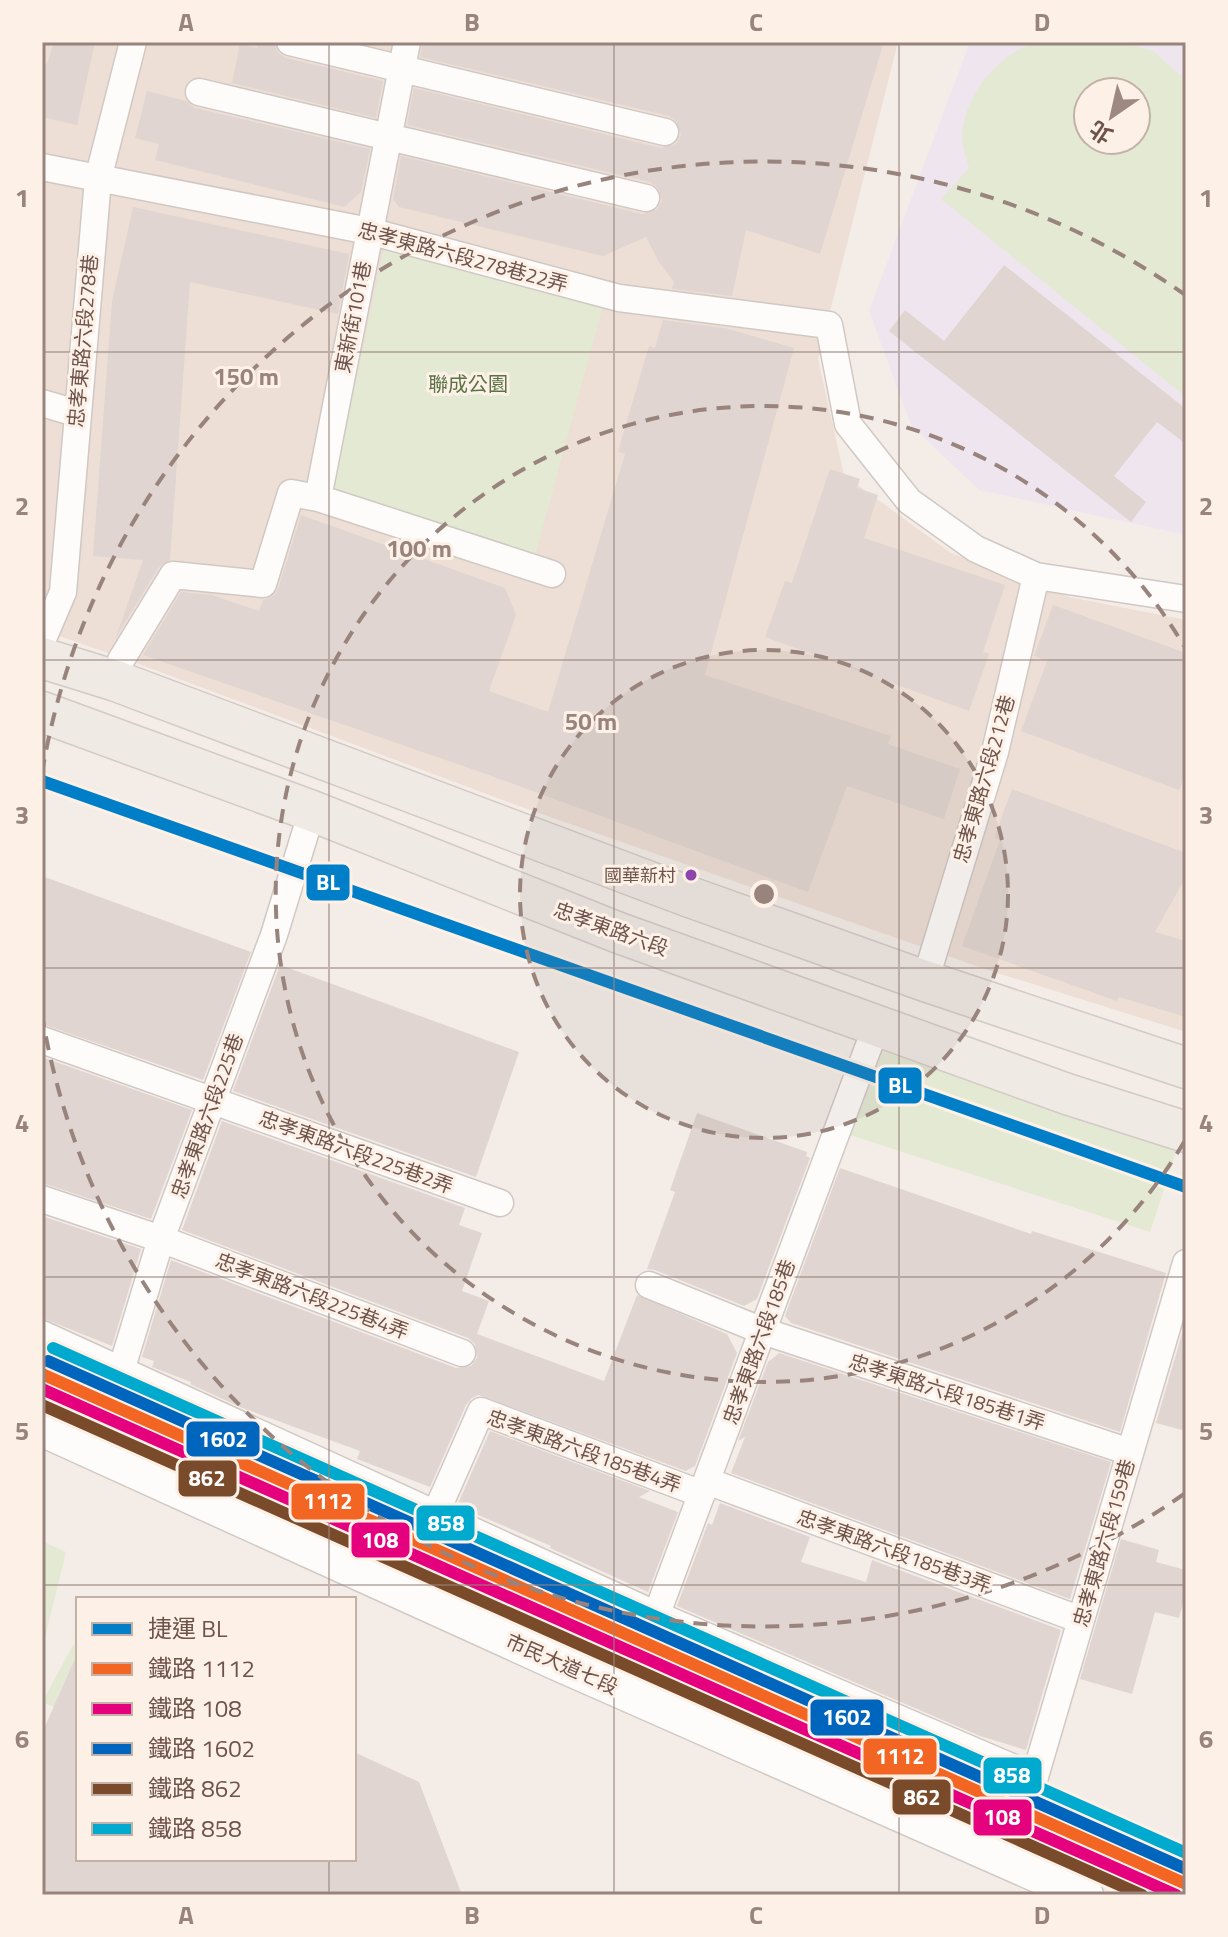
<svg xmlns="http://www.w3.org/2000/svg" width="1228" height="1937" viewBox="0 0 1228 1937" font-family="'Titillium Web','Noto Sans TC',sans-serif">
<rect width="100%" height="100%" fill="#f4ede7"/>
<path fill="#eddfd5" d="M42 42H898L818 359 844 475 951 553 1070 597 1186 620V1032L991 971 516 805 128 660 42 630Z"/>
<path fill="#eee5ef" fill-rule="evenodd" d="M970 42H1186V535L979 490 911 425 869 311ZM1088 92H1136V140H1088Z"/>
<path fill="#e3e9d3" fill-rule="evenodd" d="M1039 42H1122L1153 51 1186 80V397L941 199 969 168C967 159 962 147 962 138 962 98 1000 50 1039 42ZM1088 92H1136V140H1088Z
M384 249 605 298 535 556 333 490Z
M881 1051 1177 1149 1150 1232 850 1135Z
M42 1541 66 1552 42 1650Z
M73 1645 78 1647V1652L54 1707 42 1702Z"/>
<path fill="#e0d5d0" d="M54 42H95L77 125 42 117V63L47 64Z
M258 42H274L278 53 286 58 383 81 376 118 232 83 240 44 257 48Z
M423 42H884L820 254 746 230 732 296 672 289 674 282 659 262 646 237 603 256 399 207 393 199 401 156 642 214 657 209 662 201 657 187 650 182 407 125 414 88 661 148 676 144 681 135 676 121 669 116 420 57Z
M147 91 186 101 195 108 370 149 361 192 344 207 155 160 159 144 135 138Z
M133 207 349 254 338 314 190 282 170 560 159 567 116 637 143 560 93 556 112 301Z
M1004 265 1186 409V444L1157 422 1114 476 1146 502 1131 522 889 331 905 310 944 341Z
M663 320 725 328 794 348 705 675 891 736 888 744 960 769 944 819 847 786 808 892 486 774 143 655 181 592 212 595 259 611 263 600 274 595 278 589 301 515 505 588 516 615 489 691 548 712 625 454 618 452 626 424 649 346 655 348Z
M830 469 860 479 857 488 878 495 864 538 1005 585 983 652 989 654 969 711 765 637 785 581 792 583Z
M1053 605 1186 653V773L1179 790 1021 731 1047 661 1034 656Z
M1012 789 1186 853V873L1183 882 1155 932 1186 941V1017L1119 997 1117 1001 962 946 1000 840 994 838Z
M42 876 251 952 203 1080 42 1024Z
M280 965 519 1052 476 1177 233 1091Z
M42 1057 192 1110 151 1219 42 1183Z
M697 1113 807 1152 806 1156 810 1158 757 1299 744 1306 655 1270 647 1269 675 1192 670 1190Z
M222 1121 465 1208 459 1225 482 1233 462 1291 489 1301 477 1334 604 1381 637 1295 727 1334 737 1353 695 1466 686 1471 479 1395 472 1398 466 1405 430 1487 357 1459 360 1451 240 1407 190 1384 191 1382 152 1367 154 1361 142 1357 171 1260 456 1368 471 1366 477 1358 475 1344 468 1338 182 1230Z
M840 1168 1031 1234 1032 1231 1166 1273 1120 1432 791 1323 785 1316Z
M42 1216 141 1249 112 1346 42 1318Z
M1186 1320V1431L1156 1423Z
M779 1353 1111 1462 1070 1599 731 1473 745 1437 738 1441 768 1362Z
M490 1431 650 1491 639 1497 678 1512 648 1592 550 1548 551 1546 457 1506Z
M720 1503 810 1537 801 1562 866 1582 872 1560 1061 1630 1026 1750 980 1736 677 1606 708 1523 712 1525Z
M1121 1539 1159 1550 1156 1562 1186 1570V1592L1179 1618 1155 1612 1132 1694 1080 1679Z
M78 1652V1859H354V1752L419 1782 462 1895H42V1733Z"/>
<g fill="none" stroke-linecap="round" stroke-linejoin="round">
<g stroke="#d1c8c3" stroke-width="29">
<path id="street" d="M290 42 665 132
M199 92 646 198
M42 167 369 231 619 298 829 325 848 424 909 501 976 549 1036 576 1186 599
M42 403 76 413
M318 498 407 42
M42 641 63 592 98 179 133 42
M116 681 121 660 173 575 263 584 291 493 318 498 552 574
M925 981 995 752 1036 576
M42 1040 500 1203
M42 1199 161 1239 462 1353
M649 1285 763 1331 1130 1452
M42 1334 657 1615 1035 1777
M101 1420 114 1394 161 1239 274 935 312 811
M707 1481 1081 1620
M435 1515 481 1411 702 1494
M640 1659 877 1024
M1021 1824 1186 1263"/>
</g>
<g stroke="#d2c9c4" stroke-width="39">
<path id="secondary" d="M42 1393 101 1420 138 1433 640 1659 1180 1895
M42 1428 555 1661 1085 1895"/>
</g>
<g stroke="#d3c9c5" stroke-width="43">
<path id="primary" d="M42 658 116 681 687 896 925 981 1186 1068
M42 712 312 811 619 933 1067 1094 1186 1132"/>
</g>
<use href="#street" stroke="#fdfcfb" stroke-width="26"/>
<use href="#secondary" stroke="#fdfcfb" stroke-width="36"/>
<use href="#primary" stroke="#f0eae4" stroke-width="40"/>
<g stroke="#fdf1e7" stroke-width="18">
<path id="rail-1" d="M42 1374 1186 1884"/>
</g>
<g stroke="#fdf1e7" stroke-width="18">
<path id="rail-2" d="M42 1389 1176 1895"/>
</g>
<g stroke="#fdf1e7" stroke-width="18">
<path id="rail-3" d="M48 1361 1186 1869"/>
</g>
<g stroke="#fdf1e7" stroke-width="18">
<path id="rail-4" d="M42 1405 1142 1895"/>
</g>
<g stroke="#fdf1e7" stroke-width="18">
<path id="rail-5" d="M53 1348 1186 1853"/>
</g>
<use href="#rail-1" stroke="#f26522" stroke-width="12"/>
<use href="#rail-2" stroke="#e5007d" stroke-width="12"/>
<use href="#rail-3" stroke="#0065bd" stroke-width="12"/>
<use href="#rail-4" stroke="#7a4b2a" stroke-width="12"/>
<use href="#rail-5" stroke="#00a9ce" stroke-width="12"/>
<g stroke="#fdf1e7" stroke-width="18">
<path id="metro-1" d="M42 781 1186 1187"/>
</g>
<use href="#metro-1" stroke="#007ec7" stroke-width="12"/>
</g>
<path fill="none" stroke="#98847c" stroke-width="2" stroke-opacity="0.55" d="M329 42V1599M614 42V1895M899 42V1895M42 352H1186M42 660H1186M42 968H1186M42 1277H1186M42 1585H1186M329 1859V1895"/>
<circle cx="764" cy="894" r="244" fill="#98847c" fill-opacity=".12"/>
<g fill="none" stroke="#98847c" stroke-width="4" stroke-dasharray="14 10">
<circle cx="764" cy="894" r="244"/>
<path d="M1184 1142A488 488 0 1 1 1184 646"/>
<path d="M1184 1494A732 732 0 0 1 42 1015M42 773A732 732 0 0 1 1184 294"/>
</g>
<circle fill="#8e44ad" stroke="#fdf1e7" stroke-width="3" cx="691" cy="875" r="7"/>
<g text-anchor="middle" stroke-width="6" stroke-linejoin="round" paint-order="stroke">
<g font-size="18" fill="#6e534b" stroke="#fdf1e7" text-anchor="end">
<text x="676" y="882">國華新村</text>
</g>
<g font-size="20" fill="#6e534b" stroke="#fdf1e7">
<text transform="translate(463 257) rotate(15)" y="7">忠孝東路六段278巷22弄</text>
<text transform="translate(353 317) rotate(-79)" y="7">東新街101巷</text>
<text transform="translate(83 341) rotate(-85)" y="7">忠孝東路六段278巷</text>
<text transform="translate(984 779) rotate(-74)" y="7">忠孝東路六段212巷</text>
<text transform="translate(611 929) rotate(20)" y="7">忠孝東路六段</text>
<text transform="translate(207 1116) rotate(-70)" y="7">忠孝東路六段225巷</text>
<text transform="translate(356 1152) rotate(20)" y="7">忠孝東路六段225巷2弄</text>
<text transform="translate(312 1296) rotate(21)" y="7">忠孝東路六段225巷4弄</text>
<text transform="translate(759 1342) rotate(-70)" y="7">忠孝東路六段185巷</text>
<text transform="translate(947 1392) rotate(18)" y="7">忠孝東路六段185巷1弄</text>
<text transform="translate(584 1451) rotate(20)" y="7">忠孝東路六段185巷4弄</text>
<text transform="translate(1104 1543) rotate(-74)" y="7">忠孝東路六段159巷</text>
<text transform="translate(894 1551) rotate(20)" y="7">忠孝東路六段185巷3弄</text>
<text transform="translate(562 1664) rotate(24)" y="7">市民大道七段</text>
</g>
<g font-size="20" fill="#597344" stroke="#fdf1e7">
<text x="468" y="391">聯成公園</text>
</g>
</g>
<circle cx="764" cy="894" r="12" fill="#98847c" stroke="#fdf1e7" stroke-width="4"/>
<g font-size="24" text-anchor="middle" font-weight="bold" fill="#98847c" stroke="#fdf1e7" stroke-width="6" stroke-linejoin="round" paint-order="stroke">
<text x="246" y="385">150 m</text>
<text x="419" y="557">100 m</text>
<text x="591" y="730">50 m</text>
</g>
<g stroke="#fdf1e7" stroke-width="3">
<rect x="305" y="863" width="46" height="39" rx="8" fill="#007ec7"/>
<rect x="877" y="1066" width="46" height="39" rx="8" fill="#007ec7"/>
<rect x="185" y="1420" width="76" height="38" rx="8" fill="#0065bd"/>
<rect x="177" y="1459" width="61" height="39" rx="8" fill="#7a4b2a"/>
<rect x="290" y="1482" width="76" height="39" rx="8" fill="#f26522"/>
<rect x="415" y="1504" width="61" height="38" rx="8" fill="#00a9ce"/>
<rect x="350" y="1521" width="61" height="38" rx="8" fill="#e5007d"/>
<rect x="809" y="1698" width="76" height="39" rx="8" fill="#0065bd"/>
<rect x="862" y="1737" width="76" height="39" rx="8" fill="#f26522"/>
<rect x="982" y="1756" width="61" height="39" rx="8" fill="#00a9ce"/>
<rect x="891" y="1778" width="61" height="38" rx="8" fill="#7a4b2a"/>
<rect x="972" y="1798" width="61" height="39" rx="8" fill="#e5007d"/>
</g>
<g font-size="22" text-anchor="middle" font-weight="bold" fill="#fff">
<text x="328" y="890">BL</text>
<text x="900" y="1093">BL</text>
<text x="223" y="1447">1602</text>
<text x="207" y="1486">862</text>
<text x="328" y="1509">1112</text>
<text x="446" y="1531">858</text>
<text x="380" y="1548">108</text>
<text x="847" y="1725">1602</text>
<text x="900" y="1764">1112</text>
<text x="1012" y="1783">858</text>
<text x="922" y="1805">862</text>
<text x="1002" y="1825">108</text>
</g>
<rect width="1228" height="1937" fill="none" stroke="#fdf1e7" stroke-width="88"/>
<rect x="76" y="1597" width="280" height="264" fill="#fdf1e7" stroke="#c4b2a9" stroke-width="2"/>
<rect x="92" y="1623" width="40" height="12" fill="#007ec7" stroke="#c4b2a9" stroke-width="2"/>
<text x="148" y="1637" font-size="24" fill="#6e534b">捷運 BL</text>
<rect x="92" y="1663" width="40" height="12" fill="#f26522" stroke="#c4b2a9" stroke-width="2"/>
<text x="148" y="1677" font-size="24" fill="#6e534b">鐵路 1112</text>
<rect x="92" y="1703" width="40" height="12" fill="#e5007d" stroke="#c4b2a9" stroke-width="2"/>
<text x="148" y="1717" font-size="24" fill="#6e534b">鐵路 108</text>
<rect x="92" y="1743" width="40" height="12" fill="#0065bd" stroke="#c4b2a9" stroke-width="2"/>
<text x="148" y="1757" font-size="24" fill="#6e534b">鐵路 1602</text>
<rect x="92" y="1783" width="40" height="12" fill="#7a4b2a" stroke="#c4b2a9" stroke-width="2"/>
<text x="148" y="1797" font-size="24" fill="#6e534b">鐵路 862</text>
<rect x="92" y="1823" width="40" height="12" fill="#00a9ce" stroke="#c4b2a9" stroke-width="2"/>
<text x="148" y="1837" font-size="24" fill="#6e534b">鐵路 858</text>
<g transform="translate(1112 116) rotate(214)"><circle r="38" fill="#fdf1e7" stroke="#c4b2a9" stroke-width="2"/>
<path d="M0-6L14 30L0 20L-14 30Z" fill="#9d8982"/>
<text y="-12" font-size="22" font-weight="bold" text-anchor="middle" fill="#6e534b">北</text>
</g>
<rect x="44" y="44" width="1140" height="1849" fill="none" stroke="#98847c" stroke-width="3"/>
<g font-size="26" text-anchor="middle" font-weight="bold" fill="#98847c">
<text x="186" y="31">A</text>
<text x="472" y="31">B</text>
<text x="756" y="31">C</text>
<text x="1042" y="31">D</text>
<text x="22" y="207">1</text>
<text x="1206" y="207">1</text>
<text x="22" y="515">2</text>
<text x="1206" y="515">2</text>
<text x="22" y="824">3</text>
<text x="1206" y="824">3</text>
<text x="22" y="1132">4</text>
<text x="1206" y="1132">4</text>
<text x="22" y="1440">5</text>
<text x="1206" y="1440">5</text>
<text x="22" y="1748">6</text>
<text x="1206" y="1748">6</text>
<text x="186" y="1924">A</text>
<text x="472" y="1924">B</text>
<text x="756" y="1924">C</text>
<text x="1042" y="1924">D</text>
</g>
</svg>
